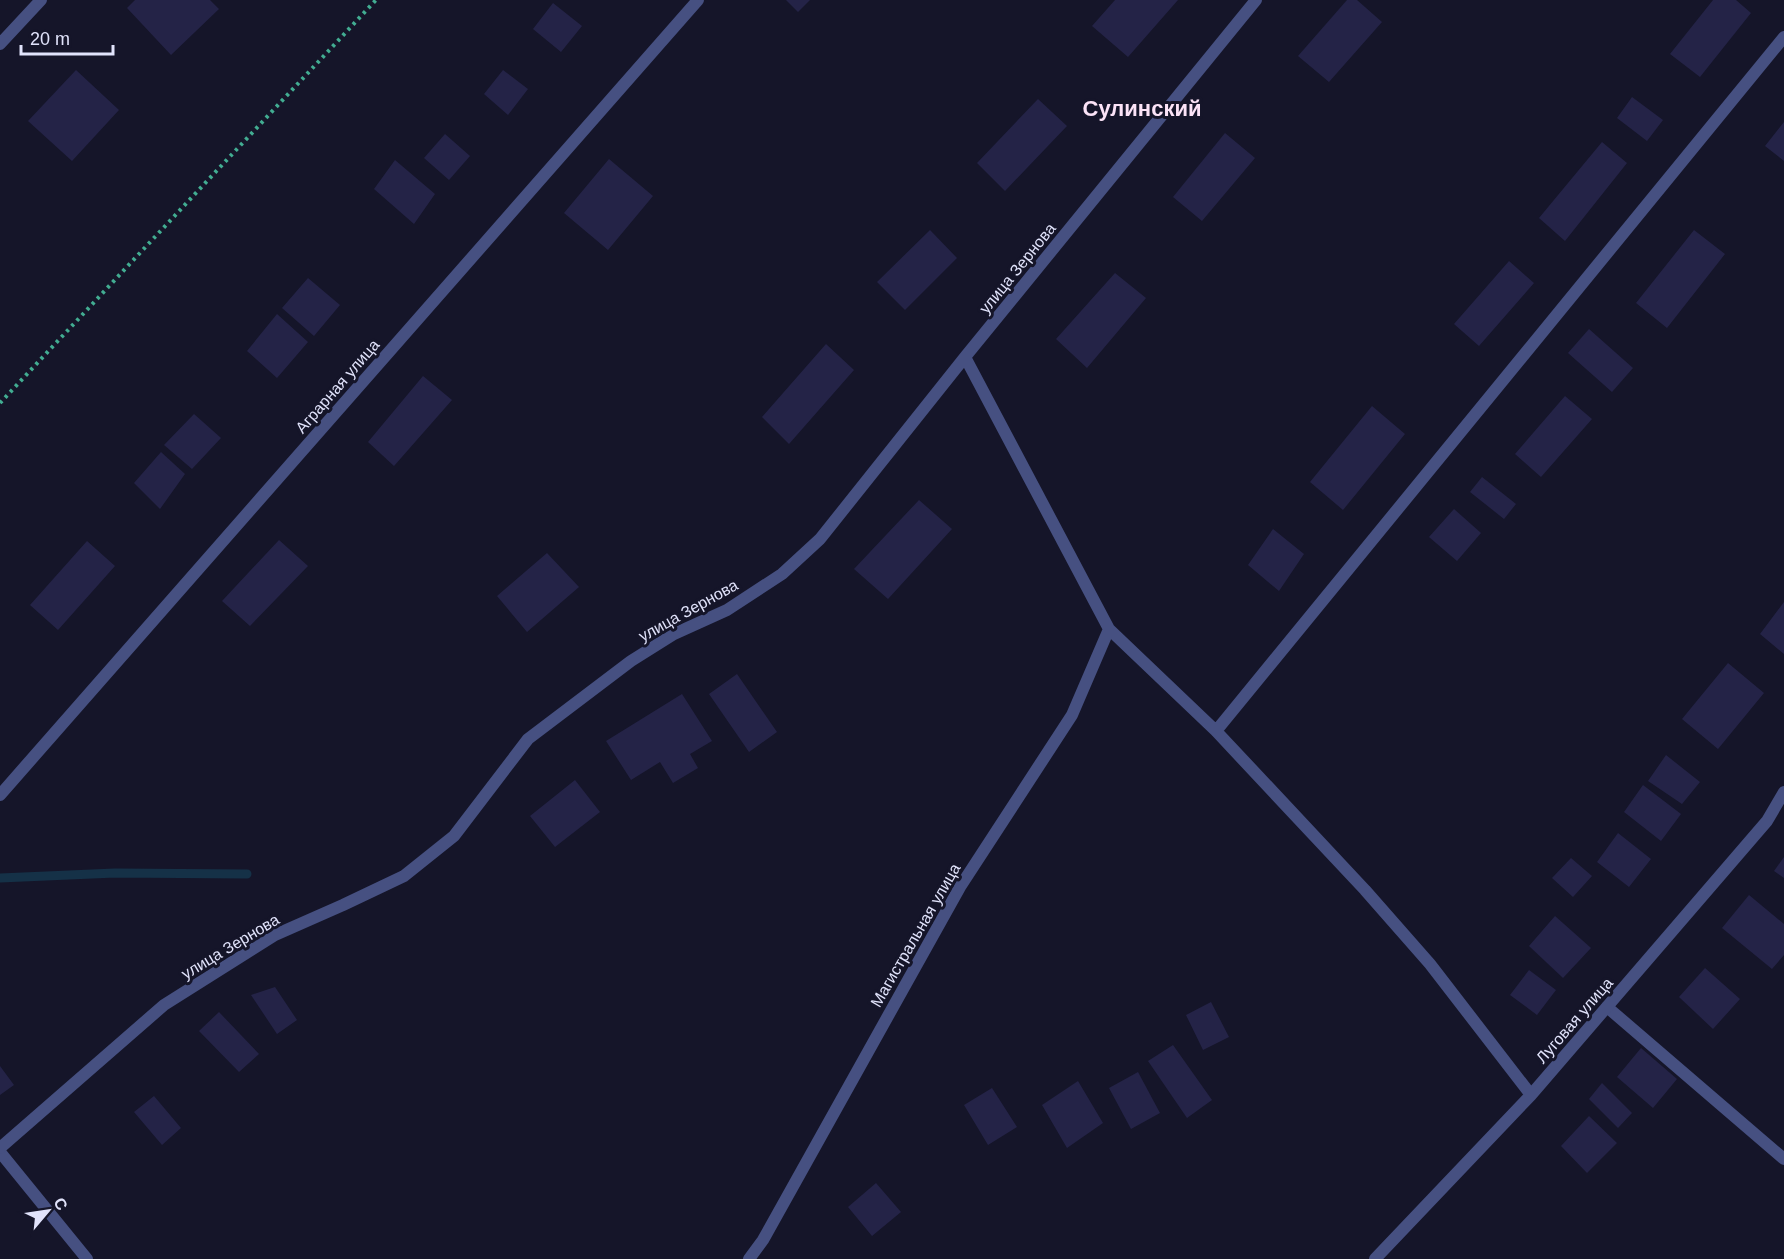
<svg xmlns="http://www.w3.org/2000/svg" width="1784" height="1259" viewBox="0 0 1784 1259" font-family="Helvetica,sans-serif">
<rect width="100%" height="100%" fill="#151529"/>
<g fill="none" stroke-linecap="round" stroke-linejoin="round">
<path stroke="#153147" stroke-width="9" d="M0 878 115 873 247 874"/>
</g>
<path fill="#242347" d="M135 0H210L219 9 171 55 127 8Z
M786 0H810L798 12Z
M1115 0H1178L1128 57 1092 26Z
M1347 0H1357L1382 22 1329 82 1298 56Z
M1713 0H1736L1751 13 1700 77 1670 54Z
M553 3 582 26 561 52 533 29Z
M76 70 119 110 72 161 28 121Z
M503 70 528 89 508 115 484 94Z
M1632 97 1663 120 1647 141 1617 118Z
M1038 99 1067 126 1005 191 977 163Z
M1784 122V161L1765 146Z
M1225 133 1255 158 1202 221 1173 197Z
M445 134 470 156 449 180 424 158Z
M1602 142 1627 163 1565 241 1539 218Z
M609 159 653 196 608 250 564 213Z
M395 160 435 194 414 224 374 189Z
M930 230 957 258 905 310 877 282Z
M1694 230 1725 254 1667 328 1636 303Z
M1509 261 1534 283 1479 346 1454 324Z
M1115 273 1146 298 1087 368 1056 339Z
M308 278 340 305 314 336 282 308Z
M277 314 308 342 277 378 247 351Z
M1589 329 1633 368 1612 392 1568 353Z
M826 344 854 370 789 444 762 417Z
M423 376 452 400 394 466 368 442Z
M1565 396 1592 419 1541 477 1515 454Z
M1372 406 1405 434 1343 510 1310 482Z
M194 414 221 438 192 469 164 445Z
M161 452 185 474 160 509 134 483Z
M1482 477 1516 504 1504 519 1470 492Z
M919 500 952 529 888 599 854 569Z
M1454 509 1481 533 1457 561 1429 537Z
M1273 529 1304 554 1279 591 1248 565Z
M279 540 308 566 250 626 222 601Z
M87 541 115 566 58 630 30 605Z
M547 553 579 587 527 632 497 596Z
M1784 602V654L1760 634Z
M1728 663 1764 693 1718 749 1682 719Z
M737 674 777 732 749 752 709 694Z
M682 694 712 741 690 754 698 768 673 783 660 762 631 780 606 741Z
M1666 755 1700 782 1682 804 1648 781Z
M575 780 600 812 555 847 530 816Z
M1643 785 1681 814 1661 841 1624 812Z
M1618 833 1651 859 1629 887 1597 862Z
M1784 857V878L1774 871Z
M1571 858 1592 876 1573 897 1552 878Z
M1749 895 1784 924V955L1772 969 1722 928Z
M1555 916 1591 948 1563 978 1529 946Z
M1705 968 1740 999 1713 1029 1679 997Z
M1529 970 1556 990 1537 1015 1510 995Z
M275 987 297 1020 277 1034 251 995Z
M1211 1002 1229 1037 1203 1050 1186 1015Z
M219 1012 259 1054 239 1072 199 1031Z
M1173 1045 1212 1100 1187 1118 1148 1061Z
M1641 1048 1677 1079 1653 1108 1617 1077Z
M0 1066 14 1085 0 1095Z
M1138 1072 1160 1113 1131 1129 1109 1088Z
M1078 1081 1103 1123 1067 1148 1042 1105Z
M1602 1083 1632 1113 1618 1128 1589 1099Z
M992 1088 1017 1127 988 1145 964 1105Z
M154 1096 181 1128 162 1145 134 1112Z
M1589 1116 1617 1143 1587 1173 1561 1146Z
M876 1183 901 1212 872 1236 848 1207Z"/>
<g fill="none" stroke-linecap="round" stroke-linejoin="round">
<path stroke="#42ad92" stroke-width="4" stroke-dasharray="3 4.5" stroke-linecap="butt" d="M0 403 376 0"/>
<path stroke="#465081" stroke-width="12" d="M1607 1007 1784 1159
M0 1152 87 1259"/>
<path stroke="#465081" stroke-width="12" d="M0 44 41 0
M965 357 1109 629 1216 731 1365 890 1430 964 1531 1095
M1216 731 1784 37
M0 795 698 0
M0 1148 164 1005 275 935 343 905 404 876 454 836 528 739 631 661 674 634 727 610 782 574 820 539 965 357 1256 0
M749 1259 763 1240 960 887 1072 715 1109 629
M1375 1259 1531 1095 1767 821 1784 792"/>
</g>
<g text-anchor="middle" stroke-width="6" stroke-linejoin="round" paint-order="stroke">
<g font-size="16" fill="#e1e3fb" stroke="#151529">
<text transform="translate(1017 268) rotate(-51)" y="6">улица Зернова</text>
<text transform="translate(337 386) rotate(-49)" y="6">Аграрная улица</text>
<text transform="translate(688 610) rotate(-29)" y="6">улица Зернова</text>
<text transform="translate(915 935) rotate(-60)" y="6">Магистральная улица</text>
<text transform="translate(230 946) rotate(-31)" y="6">улица Зернова</text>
<text transform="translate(1574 1020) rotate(-49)" y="6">Луговая улица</text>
</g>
<g font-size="22" font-weight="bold" fill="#fbe3f7" stroke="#151529">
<text x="1142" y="116">Сулинский</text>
</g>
</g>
<g transform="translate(48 1211) rotate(61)" stroke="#151529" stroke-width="4.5" paint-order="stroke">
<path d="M0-4.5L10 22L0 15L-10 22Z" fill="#e1e3fb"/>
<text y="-9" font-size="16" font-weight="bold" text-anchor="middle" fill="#e1e3fb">С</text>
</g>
<path d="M21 45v9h92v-9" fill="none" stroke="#e1e3fb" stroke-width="3"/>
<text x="30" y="45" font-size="18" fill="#e1e3fb" stroke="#151529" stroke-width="4.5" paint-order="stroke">20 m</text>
</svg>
